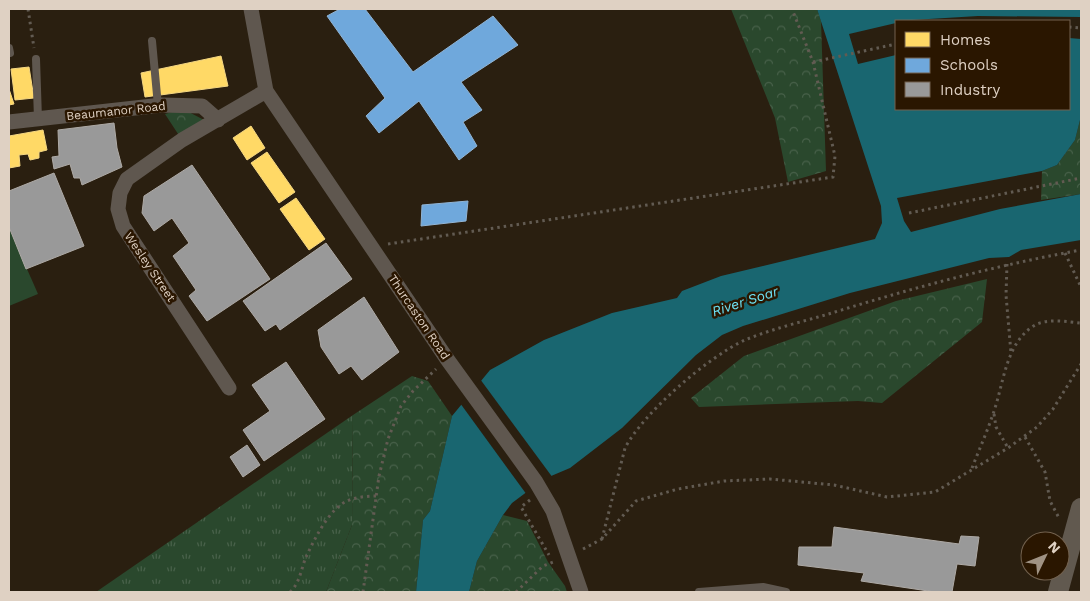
<svg xmlns="http://www.w3.org/2000/svg" width="1090" height="601" viewBox="0 0 1090 601" font-family="'Work Sans',sans-serif">
<defs>
<pattern id="grass-tufts" width="24" height="20" patternUnits="userSpaceOnUse" patternTransform="scale(1.25)"><rect width="24" height="20" fill="#2a482d"/><path d="M3 7l-1-3M5 7V3M7 7l1-3M15 17l-1-3M17 17v-4M19 17l1-3" fill="none" stroke="#48614a"/></pattern>
<pattern id="forest-crowns" width="20" height="18" patternUnits="userSpaceOnUse" patternTransform="scale(1.25)"><rect width="20" height="18" fill="#2a482d"/><path d="M2 6a3 3 0 1 1 6 0M12 15a3 3 0 1 1 6 0" fill="none" stroke="#48614a"/></pattern>
</defs>
<rect width="100%" height="100%" fill="#2a1f10"/>
<path fill="url(#grass-tufts)" d="M353 415 352 525 326 592H96Z"/>
<path fill="url(#forest-crowns)" d="M731 9H817L821 21 826 171 788 182 775 118Z
M183 109 206 121 182 140 165 114Z
M1081 116V194L1041 200 1042 171 1057 165 1075 140Z
M987 279 982 322 882 403 858 401 699 407 691 398 744 356 896 301Z
M412 376 428 381 452 416 430 511 423 520 416 592H326L352 525 353 415Z
M503 515 527 521 548 562 565 586 567 592H469L477 561Z"/>
<path fill="#2a482d" d="M9 228 38 294 9 306Z"/>
<path fill="#196670" d="M817 9H1081V17L978 16 896 21V23L849 34 858 64 896 55V109H1069V38L1081 39V116L1075 140 1057 165 1042 171 897 198 904 221 911 232 1000 209 1081 194V240L1021 250 1009 257 989 258 850 293 743 326 722 335 696 355 622 428 570 468 544 479 512 503 503 515 477 561 469 592H416L423 520 430 511 452 416 490 370 544 340 612 313 677 298 682 291 721 276 875 239 882 223 881 206Z"/>
<path fill="#2a1f10" d="M480 379 553 478 527 495 460 403Z"/>
<path fill="#ffd966" stroke="#f5d782" d="M221 56 228 86 145 97 141 73Z
M29 67 34 98 15 100 11 69Z
M9 89 14 104 9 105Z
M251 126 265 148 247 160 233 138Z
M43 130 47 150 39 152V158L30 160 28 154 19 155 20 166 9 168V136Z
M267 152 295 192 279 203 251 163Z
M296 198 325 239 309 250 280 209Z"/>
<path fill="#6fa8dc" stroke="#91b4d4" d="M340 9H365L413 72 493 16 518 45 461 82 482 110 463 122 477 146 459 160 419 101 379 133 366 116 385 98 327 16Z
M468 201 466 221 421 226 422 205Z"/>
<path fill="#999" stroke="#aeaaa6" d="M114 123 117 148 122 167 82 185 80 178H74L70 164 54 169 52 157 59 156 58 130Z
M192 165 270 279 207 321 189 296 196 290 173 256 189 243 172 218 154 231 142 213 144 196Z
M54 173 84 246 26 269 9 227V191Z
M326 243 352 279 280 330 276 324 265 331 243 301Z
M364 297 399 352 362 380 351 366 339 374 321 347 318 330Z
M286 362 325 419 264 461 243 430 270 411 252 385Z
M247 445 260 465 243 477 230 457Z
M834 527 959 544 961 536 979 537 975 566 957 564 952 592H935L861 581 864 573 798 565 799 547H832Z"/>
<g fill="none" stroke-linecap="round" stroke-linejoin="round">
<path stroke="#625b52" stroke-width="3" stroke-dasharray="2.5 4" stroke-linecap="butt" d="M28 9 34 48
M1069 27 1081 28
M813 62 896 44
M909 213 1081 178
M388 244 833 177 835 156 813 62 792 9
M1065 253 1081 287
M1007 264 1006 295 1011 353
M994 414 996 427 1008 448
M1025 437 1045 472 1050 501 1059 518
M972 468C979 450 987 432 993 414 1004 384 1005 343 1035 325 1048 318 1068 322 1081 323
M530 500 521 507 549 555
M602 539 625 448C644 412 708 357 745 340 774 328 806 321 835 312 916 287 998 265 1081 250
M583 549 602 539 636 501 678 489 724 481 770 479 834 485 887 497 935 492 1008 448 1037 427 1053 409 1081 364
M290 592C300 583 301 569 306 557 314 540 329 509 347 501 356 497 367 496 377 496
M363 592 379 476 388 439 401 406 413 391 436 369
M516 592 543 566 556 561"/>
<path stroke="#5f574f" stroke-width="8" d="M152 41 158 106
M9 48 10 53
M36 59 38 119
M699 592 763 587 786 592"/>
<path stroke="#5f574f" stroke-width="15" d="M251 9 266 91 447 359 536 482 553 511 581 592
M9 122 162 105 202 106 218 120
M229 388 123 226 118 209 120 193 127 179 182 140 266 91"/>
<path stroke="#61594f" stroke-width="20" d="M1058 592 1081 508"/>
</g>
<g text-anchor="middle" stroke-width="5" stroke-linejoin="round" paint-order="stroke">
<g font-size="12" fill="#dfd1c3" stroke="#2a1600">
<text transform="translate(116 111) rotate(-6)" y="4">Beaumanor Road</text>
<text transform="translate(150 267) rotate(56)" y="4">Wesley Street</text>
<text transform="translate(419 317) rotate(56)" y="4">Thurcaston Road</text>
</g>
<g font-size="14" font-style="italic" fill="#6de2f4" stroke="#2a1600">
<text transform="translate(745 301) rotate(-18)" y="5">River Soar</text>
</g>
</g>
<rect width="1090" height="601" fill="none" stroke="#dfd1c3" stroke-width="20"/>
<rect x="895" y="20" width="175" height="90" fill="#2a1600" stroke="#72614e"/>
<rect x="905" y="32" width="25" height="15" fill="#ffd966" stroke="#72614e"/>
<text x="940" y="45" font-size="15" fill="#dfd1c3">Homes</text>
<rect x="905" y="58" width="25" height="15" fill="#6fa8dc" stroke="#72614e"/>
<text x="940" y="70" font-size="15" fill="#dfd1c3">Schools</text>
<rect x="905" y="82" width="25" height="15" fill="#999999" stroke="#72614e"/>
<text x="940" y="95" font-size="15" fill="#dfd1c3">Industry</text>
<g transform="translate(1045 556) rotate(47)"><circle r="24" fill="#2a1600" stroke="#72614e"/>
<path d="M0-4L9 19L0 12L-9 19Z" fill="#a09384"/>
<text y="-8" font-size="14" font-weight="bold" text-anchor="middle" fill="#dfd1c3">N</text>
</g>
</svg>
